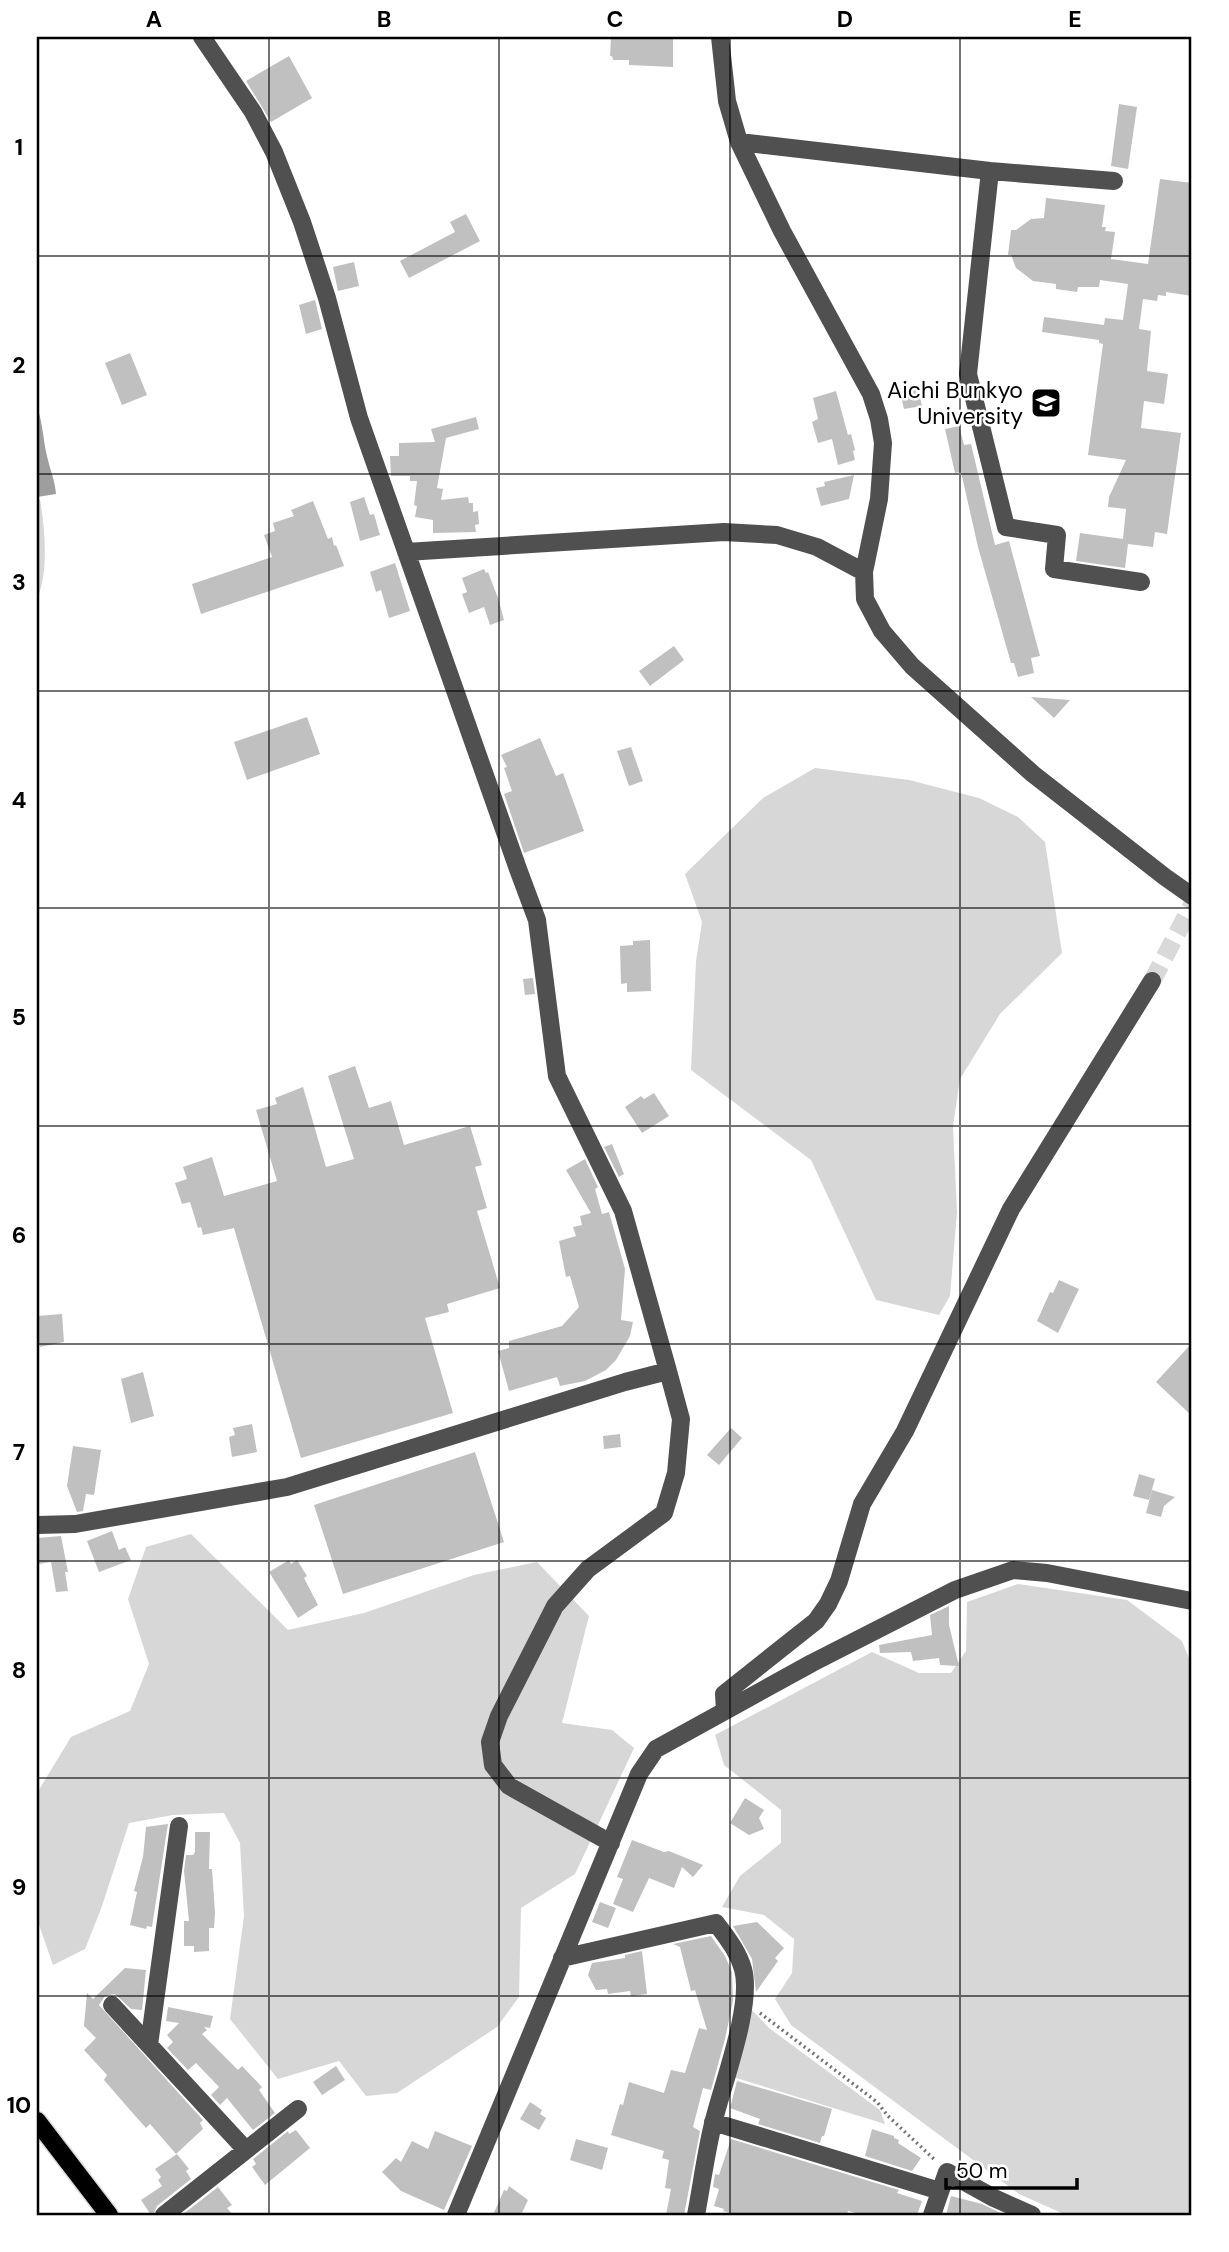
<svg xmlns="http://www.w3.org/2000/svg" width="1229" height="2252" viewBox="0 0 1229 2252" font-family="'DM Sans',sans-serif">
<rect width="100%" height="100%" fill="#fff"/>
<path fill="#d7d7d7" d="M40 499C45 530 49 570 37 600V501Z
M815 768 909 780 979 798 1018 817 1045 842 1062 953 1000 1014 960 1079 953 1126 957 1212 950 1296 939 1315 876 1300 811 1160 691 1070 696 961 702 922 685 874 763 798Z
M191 1534 288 1630 364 1613 474 1575 537 1562 589 1616 562 1723 612 1730 634 1748 575 1874 521 1908 519 1997 497 2027 397 2093 366 2096 339 2061 278 2079 230 2019 244 1916 240 1843 224 1813 173 1815 129 1823 101 1909 85 1949 53 1965 37 1919V1793L71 1737 130 1711 149 1664 128 1599 146 1547Z
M1018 1584 1127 1600 1182 1641 1192 1666V2215H1066L1019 2194 791 2025 775 1999 792 1973 794 1939 764 1915 722 1907 740 1876 781 1843V1810L724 1765 715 1735 872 1652 919 1673H951L966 1651 967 1602Z
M749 2007 769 2028 880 2110 885 2124 733 2077Z"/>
<path fill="#9e9e9e" d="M37 407C43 423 43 440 47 456 50 470 55 480 56 494L37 497Z"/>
<path fill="#c0c0c0" d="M611 37 673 38V67L629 65V60H613L612 56H610Z
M289 56 312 98 271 122 246 81Z
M1119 104 1137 107 1128 169 1111 166Z
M1160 179 1192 183V296L1166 292V296L1158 295 1157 301 1143 299 1139 329 1151 331 1147 371 1168 374 1164 404 1144 401 1141 428 1181 433 1167 534 1155 532 1153 547 1128 544 1125 568 1076 561 1080 533 1123 539 1126 509 1108 507 1109 497 1126 460 1088 455 1103 344 1099 343V340L1042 332 1044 317 1104 325 1105 318 1123 320 1128 284 1100 280 1099 287H1078L1077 292 1056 289V284L1033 281 1016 268 1011 255H1008L1011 230H1016L1031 219 1044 218 1046 198 1105 205 1102 227H1106L1105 231 1115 232 1111 259 1148 264Z
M466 214 480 241 409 278 400 261 455 232 450 222Z
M354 262 359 286 338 291 333 267Z
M315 300 322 329 306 334 299 305Z
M130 353 147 395 122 405 105 363Z
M918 388 922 406 904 409 900 392Z
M836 391 848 435 851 434 855 450 853 451 855 460 838 465 832 439 818 443 812 422 818 419 813 398Z
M476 417 479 429 446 438 437 488 443 489 441 500 468 497 469 503H473V512L478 511 479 524 475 525 476 532 433 533V520L415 517 417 506 414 505 417 481H410V476H391L390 456H399V443L435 442 431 429Z
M959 426 964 445 971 444 995 545 1009 541 1040 656 1031 658 1034 673 1018 677 1014 663H1011L978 547 961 472 955 473 945 429Z
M854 475 849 499 821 506 816 488 825 486 824 482Z
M364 497 370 515 374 514 380 535 360 541 350 502Z
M313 501 328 539 332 537 334 546 336 545 344 566 201 614 192 584 272 557 264 535 275 531 273 523 294 516 291 510Z
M395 563 410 611 389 618 381 590 376 592 370 572Z
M484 569 486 573 488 572 498 598 504 620 490 625 484 607 469 613 462 594 467 592 462 578Z
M674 646 684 660 650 686 639 671Z
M1031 697 1070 700 1054 718Z
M307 717 320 754 247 780 234 742Z
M540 738 556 776 563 773 584 831 524 853 504 794 512 791 504 768 507 767 501 755Z
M631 747 643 781 629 786 617 751Z
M650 940 651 991 627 992V983L621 984 620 946 633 945V941Z
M533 978 535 994 525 995 523 979Z
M355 1066 369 1108 391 1101 404 1145 470 1126 482 1165 475 1167 487 1208 477 1211 500 1288 447 1304 449 1312 425 1318 453 1413 301 1458 234 1228 203 1235 201 1227 198 1228 190 1202 182 1204 175 1183 187 1179 183 1167 212 1157 224 1196 277 1181 256 1110 277 1104 275 1098 303 1087 326 1167 354 1159 328 1076Z
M654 1093 669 1116 642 1133 625 1107 641 1096 644 1099Z
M612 1144 624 1174 619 1177 604 1147Z
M585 1159 598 1187 595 1189 602 1214 609 1212 625 1269 621 1320 633 1322 630 1336 616 1360 606 1370 585 1381 560 1386 557 1377 509 1391 498 1351 509 1348V1341L562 1326 579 1307 570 1276 566 1277 559 1241 576 1236 573 1227 582 1225 580 1216 591 1213 566 1170Z
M1059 1280 1079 1289 1058 1333 1037 1321 1050 1292 1053 1293Z
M62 1314 64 1342 40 1347 39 1343H37V1316Z
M1192 1343V1416L1156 1382Z
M143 1372 154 1416 131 1423 121 1379Z
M252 1424 257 1452 232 1457 229 1437 235 1435 233 1428Z
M731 1428 742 1438 719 1465 707 1455Z
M620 1434 621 1447 604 1449 603 1436Z
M73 1446 101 1450 94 1495 86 1494 83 1511 77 1512 67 1486Z
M475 1452 504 1542 343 1594 314 1505Z
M1139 1474 1155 1479 1149 1500 1133 1496Z
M1152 1490 1175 1497 1164 1506 1161 1517 1146 1513Z
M112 1531 119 1550 125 1547 131 1560 99 1572 87 1541Z
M61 1536 68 1572H65L68 1591 56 1592 51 1562 39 1564 37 1538Z
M289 1560 291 1564 297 1560 307 1576 304 1578 318 1605 298 1618 269 1572Z
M949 1606V1625L959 1666 940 1665 939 1658 913 1661 911 1652 880 1653 879 1645 932 1635 930 1615Z
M745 1798 764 1810 759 1818 764 1829 749 1835 730 1823Z
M168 1824 152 1927 147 1926 146 1929 130 1925 137 1892 134 1891 143 1857 146 1827Z
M195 1832H210L209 1869H212L215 1913 214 1928H209V1951L194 1952V1946H184V1921H189L184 1871 186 1855H193L195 1852Z
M632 1840 664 1852 669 1851 703 1865 693 1877 682 1867 674 1888 649 1878 633 1912 613 1904 623 1879 617 1877Z
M600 1902 616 1908 608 1928 592 1922Z
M757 1922 784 1948 775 1958 778 1961 756 1992 752 1959 733 1926Z
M711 1936 725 1956 732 1972 733 2001 725 2039 711 2090 703 2088 693 2127 700 2131 684 2215H666L671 2189 665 2188 669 2160 662 2158 664 2151 611 2135 620 2104 623 2105 629 2082 664 2093 671 2070 685 2073 699 2028 707 2030 695 1990 691 1991 680 1947 673 1944Z
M642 1951 647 1994 631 1996 630 1991 608 1994 607 1989 596 1990 588 1975 592 1963 625 1958V1955Z
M125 1968 146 1970 142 2010 131 2009 115 1994 105 1996 99 2005 203 2120 200 2123 203 2129 176 2154 150 2124 146 2128 130 2110 104 2080 107 2075 84 2050 96 2038 84 2026 87 1993 93 1999Z
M168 2007 213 2016 210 2028 204 2027 207 2030 202 2034 238 2070 242 2066 262 2087 259 2090 275 2113 253 2130 227 2098 220 2105 211 2095 219 2087 196 2063 188 2070 167 2048 173 2042 167 2035 179 2023 166 2021Z
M336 2066 345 2080 322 2095 313 2082Z
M737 2081 832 2109 824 2136H822L820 2143 758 2124 760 2119 730 2108Z
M530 2102 542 2110 540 2114 546 2118 539 2130 520 2119Z
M872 2129 894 2136V2138L899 2140 898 2143 921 2158 912 2171 865 2156Z
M296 2130 310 2148 265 2185 252 2167 256 2164 253 2159 288 2131 289 2134Z
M435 2131 472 2146 444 2210 401 2191 382 2172 396 2158 401 2162 412 2141 428 2149Z
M576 2139 608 2148 602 2170 570 2160Z
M731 2139 899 2190 897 2193 922 2201 917 2215H864L848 2211 847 2215H738L723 2211 724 2209 714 2206 719 2189 713 2187 715 2174 719 2175Z
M177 2154 189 2169 186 2171 191 2179 157 2206 153 2215H151L141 2200 162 2186 158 2180 161 2177 155 2169Z
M509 2186 528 2200 521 2215H493L504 2190 507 2191Z
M218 2187 232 2205 227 2208 233 2215H182Z
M951 2196 982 2204 1005 2215H946Z"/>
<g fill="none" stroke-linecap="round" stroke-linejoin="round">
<path stroke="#d9d9d9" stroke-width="18" stroke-dasharray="18 9" stroke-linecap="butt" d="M1152 981 1192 905"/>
<g stroke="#dbdbdb" stroke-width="21">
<path id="major" d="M37 2121 109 2215"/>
</g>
<path stroke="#727272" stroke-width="3.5" stroke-dasharray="2 3.5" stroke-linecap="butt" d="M760 2013 877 2102 888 2116 936 2161"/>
<path stroke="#505050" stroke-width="18" d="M720 37 727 101 739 142 782 231 871 394 879 419 883 443 879 499 864 572 865 599 882 631 912 666 1033 774 1165 877 1192 896
M739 142 990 171 1114 181
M990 171 968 374 1006 527 1057 535 1054 569 1141 582
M406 552 724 532 777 535 817 547 864 572
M37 1525 75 1524 287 1487 625 1382 668 1371 623 1211 557 1076 537 920 518 869 359 418 327 298 302 222 274 152 253 112 202 37
M725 1711 724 1694 816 1621 828 1604 839 1581 862 1504 905 1431 1011 1209 1152 981
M611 1843 509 1786 493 1765 490 1742 499 1716 555 1606 588 1569 664 1513 676 1473 681 1419 668 1371
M562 1958 716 1923C727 1938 738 1951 743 1969 753 2005 723 2083 714 2120 706 2151 702 2184 696 2215
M112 2005 246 2150
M149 2045 179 1826
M713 2122 940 2191
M164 2215 298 2109
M456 2215 639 1774 656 1749 812 1663 955 1590 1013 1570 1047 1573 1192 1601
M932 2215 947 2172 994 2198 1032 2215"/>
<use href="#major" stroke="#000" stroke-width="18"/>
</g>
<path fill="none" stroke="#000" stroke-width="2" stroke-opacity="0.55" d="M269 37V2215M499 37V2215M730 37V2215M960 37V2215M37 256H1192M37 474H1192M37 691H1192M37 908H1192M37 1126H1192M37 1344H1192M37 1561H1192M37 1778H1192M37 1996H1192"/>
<defs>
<g id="university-square" transform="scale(1.575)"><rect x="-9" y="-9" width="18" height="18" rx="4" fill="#000" stroke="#fff"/><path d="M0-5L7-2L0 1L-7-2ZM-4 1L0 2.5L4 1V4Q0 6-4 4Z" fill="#fff"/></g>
</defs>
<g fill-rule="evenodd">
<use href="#university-square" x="1046" y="403"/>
</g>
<g text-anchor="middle" stroke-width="5" stroke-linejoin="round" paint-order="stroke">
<g font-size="23" fill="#000" stroke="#fff" text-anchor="end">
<text x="1023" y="398">Aichi Bunkyo<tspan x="1023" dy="26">University</tspan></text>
</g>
</g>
<rect width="1229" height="2252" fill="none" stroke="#ffffff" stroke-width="77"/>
<path d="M946 2178v10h131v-10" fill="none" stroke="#000000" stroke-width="3.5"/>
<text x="956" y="2178" font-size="21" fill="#000000" stroke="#ffffff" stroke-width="5" paint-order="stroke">50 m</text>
<rect x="38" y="38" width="1152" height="2176" fill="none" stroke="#000" stroke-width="2.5"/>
<g font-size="23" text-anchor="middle" font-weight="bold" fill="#000">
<text x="154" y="27">A</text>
<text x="384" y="27">B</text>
<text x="615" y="27">C</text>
<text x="845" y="27">D</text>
<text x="1075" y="27">E</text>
<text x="19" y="155">1</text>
<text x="19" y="373">2</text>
<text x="19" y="590">3</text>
<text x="19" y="808">4</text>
<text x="19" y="1025">5</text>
<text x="19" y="1243">6</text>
<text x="19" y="1460">7</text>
<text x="19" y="1678">8</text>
<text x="19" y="1895">9</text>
<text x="19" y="2113">10</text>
</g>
</svg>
